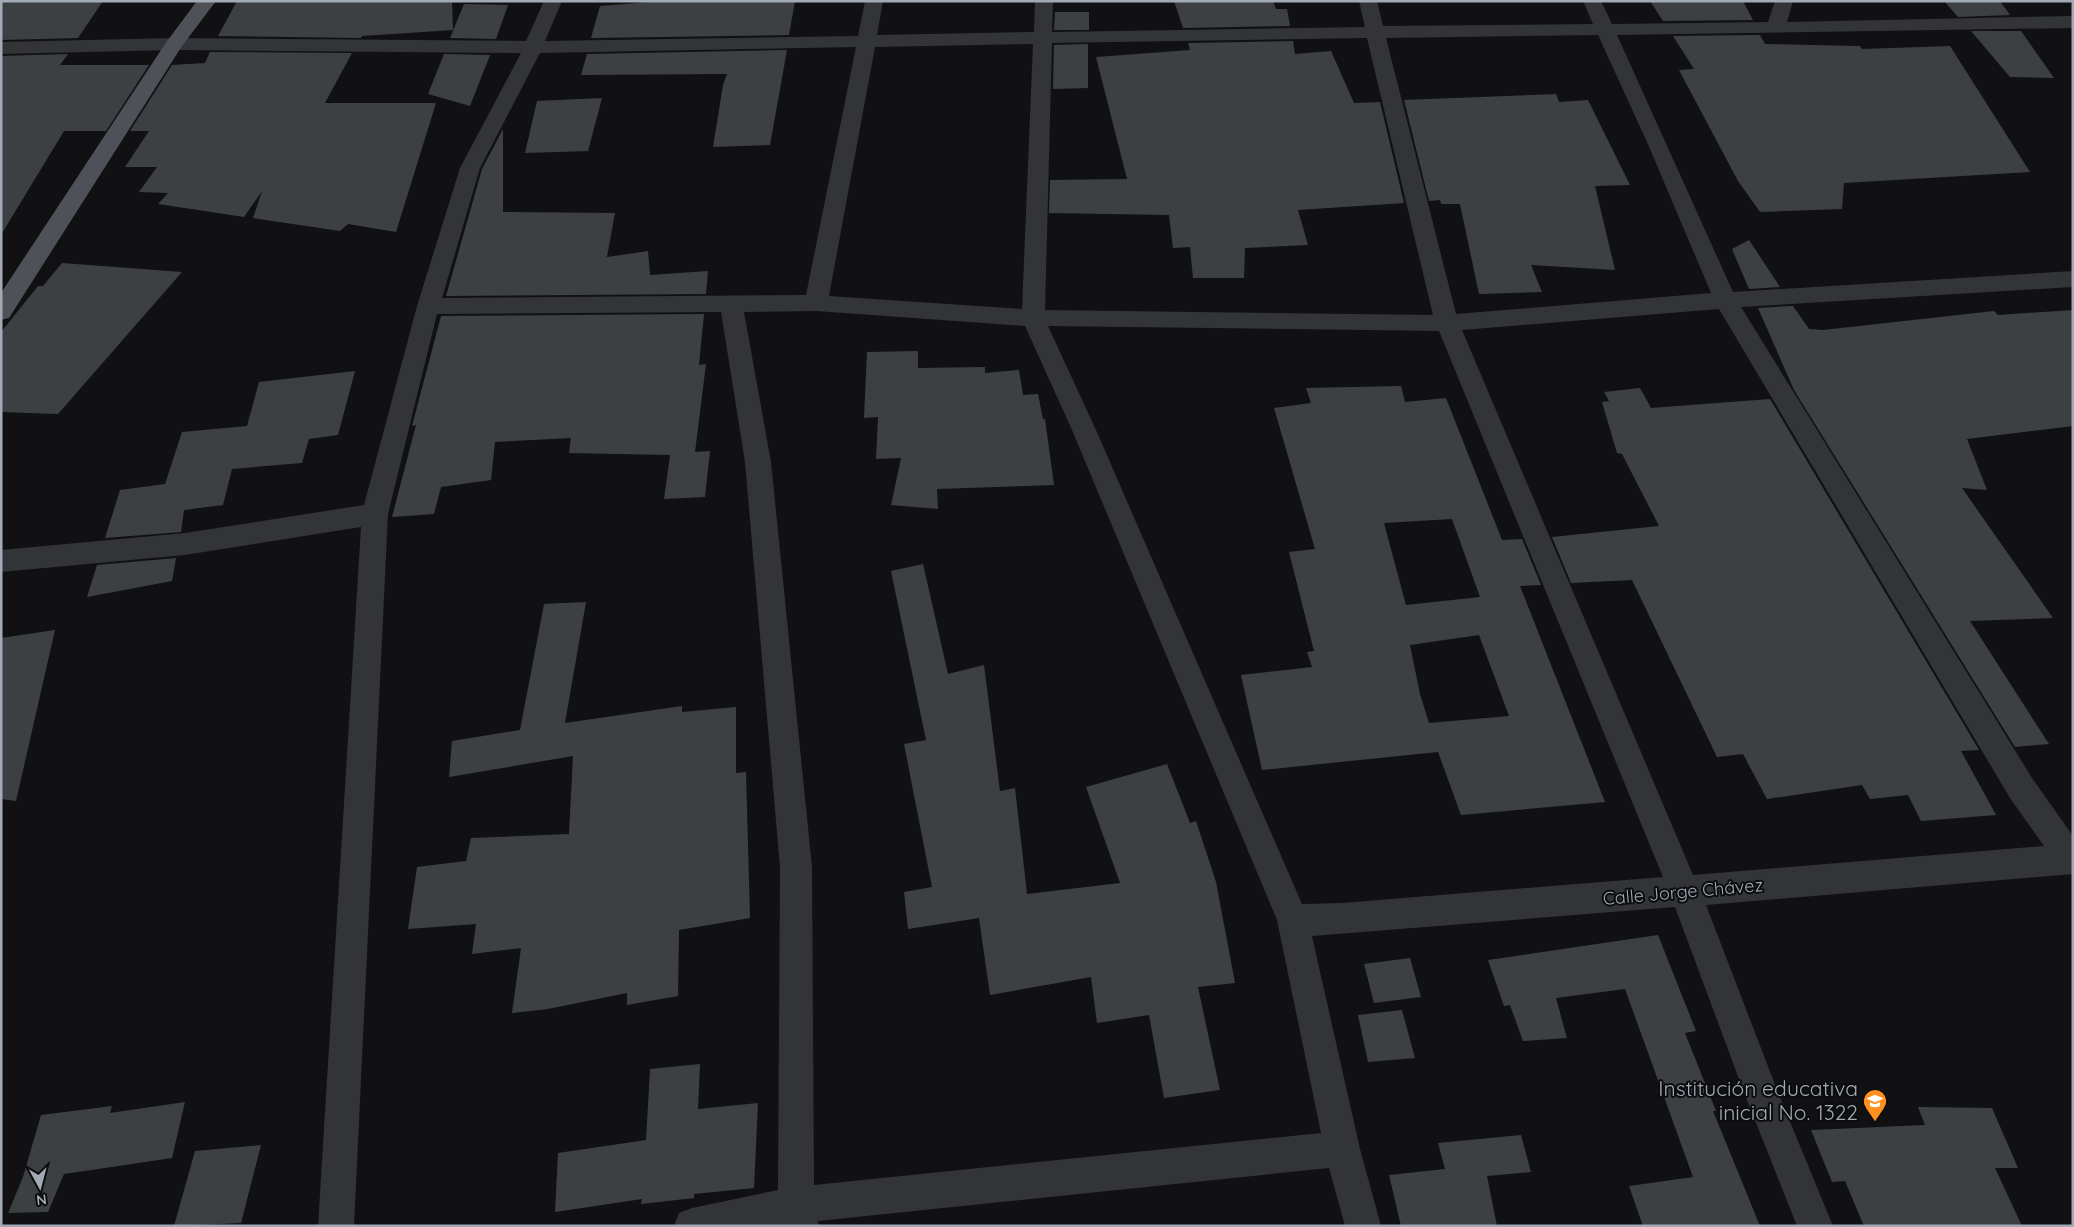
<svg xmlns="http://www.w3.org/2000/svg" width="2074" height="1227" viewBox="0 0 2074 1227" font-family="Quicksand,sans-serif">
<rect width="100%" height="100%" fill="#111113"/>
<path fill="#3d4043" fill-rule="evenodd" d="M1 1H103L78 38 1 40Z
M237 1H452L453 30 362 36 361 38 218 36Z
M663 1H795L789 35 591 38 600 6Z
M1174 1H1273L1276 9H1287L1290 26 1183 28Z
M1650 1H1743L1753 20 1663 21Z
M1944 1H2000L2010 15 1958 17Z
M464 4 508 5 496 39 450 38Z
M1055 12H1089V30H1054Z
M1971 31H2021L2054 78 2010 77Z
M1760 35 1765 44 1860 46 1862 49 1950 46 2030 172 1844 183 1842 209 1760 212 1738 181 1679 70 1694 69 1673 36Z
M1293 41 1295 54 1331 51 1354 103 1380 102 1404 203 1298 210 1308 245 1245 248 1244 278H1193L1190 247 1173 248 1169 215 1049 213 1050 180 1127 179 1096 57 1190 50 1188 43Z
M1088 44V88L1053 89 1054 45Z
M787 50 770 145 713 147 723 85 727 74 581 75 587 54Z
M210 52 352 53 325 103H436L396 232 348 224 340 231 253 218 262 191 244 217 158 204 168 193 139 192 157 167H125L149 131H130L172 65 205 63Z
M68 54 60 65H149L106 131H64L1 235V56Z
M444 54 490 55 470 106 428 94Z
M1556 94 1559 102 1588 100 1630 185 1595 186 1615 270 1531 265 1542 292 1479 294 1460 204H1441L1440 200 1429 201 1404 100Z
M602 98 588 151 525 153 537 101Z
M503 129V212L615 213 607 257 648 251 650 275 708 271 706 294 446 296 482 169Z
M1749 240 1780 287 1749 289 1732 249Z
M62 263 182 272 58 414 1 412V332L38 286H43Z
M1793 306 1809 329 1823 330 1994 311 1998 315 2073 310V426L1967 439 1987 490 1962 488 2053 618 1970 621 2049 744 2015 747 1794 390 1758 308Z
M704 314 699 365 706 364 695 452 710 451 705 497 664 499 670 455 569 453 571 438 495 442 491 480 441 487 434 514 392 517 416 425 412 426 441 316Z
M918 351V368L985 367V373L1019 370 1023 395 1038 394 1043 419H1045L1054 485 937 489 938 509 891 505 901 458 876 459 878 417 864 418 867 352Z
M355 371 338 435 309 439 302 463 232 469 223 505 184 510 181 532 105 538 120 490 165 484 182 432 247 426 259 382Z
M1401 386 1405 402 1446 398 1502 540 1522 539 1541 585 1520 586 1605 802 1461 815 1433 738 1438 752 1262 770 1241 675 1312 667 1307 652 1314 651 1289 552 1315 549 1274 408 1311 403 1306 388ZM1452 519 1480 597 1406 605 1384 523ZM1479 635 1509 716 1429 723 1420 694 1410 645Z
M1640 388 1651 408 1770 399 1979 750 1961 751 1996 815 1921 821 1908 795 1870 799 1862 785 1767 799 1743 754 1717 757 1632 580 1571 583 1552 537 1659 526 1622 454 1617 453 1602 402 1609 401 1604 392Z
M176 558 172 581 87 597 97 565Z
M923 564 948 674 984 665 1000 791 1015 788 1027 894 1120 883 1086 787 1167 764 1190 823 1196 821 1216 882 1235 983 1198 987 1220 1090 1164 1098 1149 1015 1097 1023 1091 977 990 995 979 918 908 929 904 892 932 887 904 744 926 740 891 571Z
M586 602 565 723 682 706V712L736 707V773L746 772 750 918 679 930 678 996 627 1005V993L548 1009 512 1013 521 948 472 954 476 924 408 929 417 867 466 861 471 838 569 834 573 756 449 777 452 741 520 730 544 604Z
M55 630 16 801 1 799V638Z
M1658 935 1696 1031 1685 1033 1716 1111H1713L1760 1226H1643L1629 1186 1693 1177 1625 989 1556 998 1567 1038 1523 1041 1510 1005 1504 1006 1488 960Z
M1410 958 1421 997 1374 1003 1364 964Z
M1402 1010 1415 1058 1368 1062 1358 1015Z
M700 1064 698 1109 758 1103 754 1188 694 1194V1198L641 1204 642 1199 555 1212 558 1153 646 1140 650 1069Z
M185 1102 172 1158 64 1174 48 1212 8 1213 23 1177 41 1115 112 1106 110 1113Z
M1918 1107 1992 1108 2018 1168H1995L2022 1226H1864L1845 1181 1832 1182 1811 1130 1925 1125Z
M1521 1135 1531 1172 1487 1176 1497 1226H1401L1389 1175 1445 1169 1438 1143Z
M261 1145 241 1223 174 1226 195 1151Z"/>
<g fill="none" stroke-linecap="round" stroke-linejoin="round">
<path fill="#323438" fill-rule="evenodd" d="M544 1H562L545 41 858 36 865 1H883L877 35 1034 32 1035 1H1053L1052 32 1365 27 1359 1H1377L1383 26 1593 24 1583 1H1601L1612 24 1768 22 1775 1H1793L1787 22 2073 16V28L1617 35 1733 292 2073 271V287L1741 307 2032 778 2073 836V874L1706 905 1779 1095 1833 1226H1797L1745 1095 1675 907 1312 936 1360 1149 1381 1226H1345L1329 1168 818 1221 819 1226H674L679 1213 692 1208 778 1190 780 867 745 462 721 312 437 314 388 514 354 1226H318L361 527 185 555 1 572V550L185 533 364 505 417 306 460 168 521 53 174 50 1 54V42L174 38 526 41ZM1598 35 1647 142 1711 293 1456 314 1386 38ZM1367 38 1433 315 1045 310 1052 43ZM1033 44 1022 309 829 296 875 47ZM856 47 806 295 442 298 480 168 540 53ZM1719 309 2010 798 2044 846 1693 875 1462 330ZM816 311 1025 326 1072 430 1277 920 1321 1133 814 1185 812 867 771 462 744 312ZM1048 326 1439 331 1663 877 1342 903 1302 904 1096 430Z"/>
<path fill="#4e5157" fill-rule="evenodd" d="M197 1H216L182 46 9 318 1 320V293L165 44Z"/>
</g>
<defs>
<g id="school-pin" transform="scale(1.25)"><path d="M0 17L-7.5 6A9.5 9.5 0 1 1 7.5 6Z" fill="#ff901d" stroke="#0c0c0e"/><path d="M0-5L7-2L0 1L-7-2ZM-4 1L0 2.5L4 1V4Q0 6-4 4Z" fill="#fff"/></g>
</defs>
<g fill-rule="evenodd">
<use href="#school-pin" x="1875" y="1101"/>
</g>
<g text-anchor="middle" stroke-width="4" stroke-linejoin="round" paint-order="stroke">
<g font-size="18" fill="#a1aab5" stroke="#0c0c0e">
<text transform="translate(1683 892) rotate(-5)" y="6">Calle Jorge Chávez</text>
</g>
<g font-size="21" fill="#a1aab5" stroke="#0c0c0e" text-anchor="end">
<text x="1858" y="1096">Institución educativa<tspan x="1858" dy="24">inicial No. 1322</tspan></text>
</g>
</g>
<rect width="2074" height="1227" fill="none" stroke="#a1aab5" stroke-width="5"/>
<g transform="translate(40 1187) rotate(173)" stroke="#0c0c0e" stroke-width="4" paint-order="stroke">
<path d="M0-4L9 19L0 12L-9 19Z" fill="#a1aab5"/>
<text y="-8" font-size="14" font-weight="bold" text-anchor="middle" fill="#a1aab5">N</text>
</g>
</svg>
